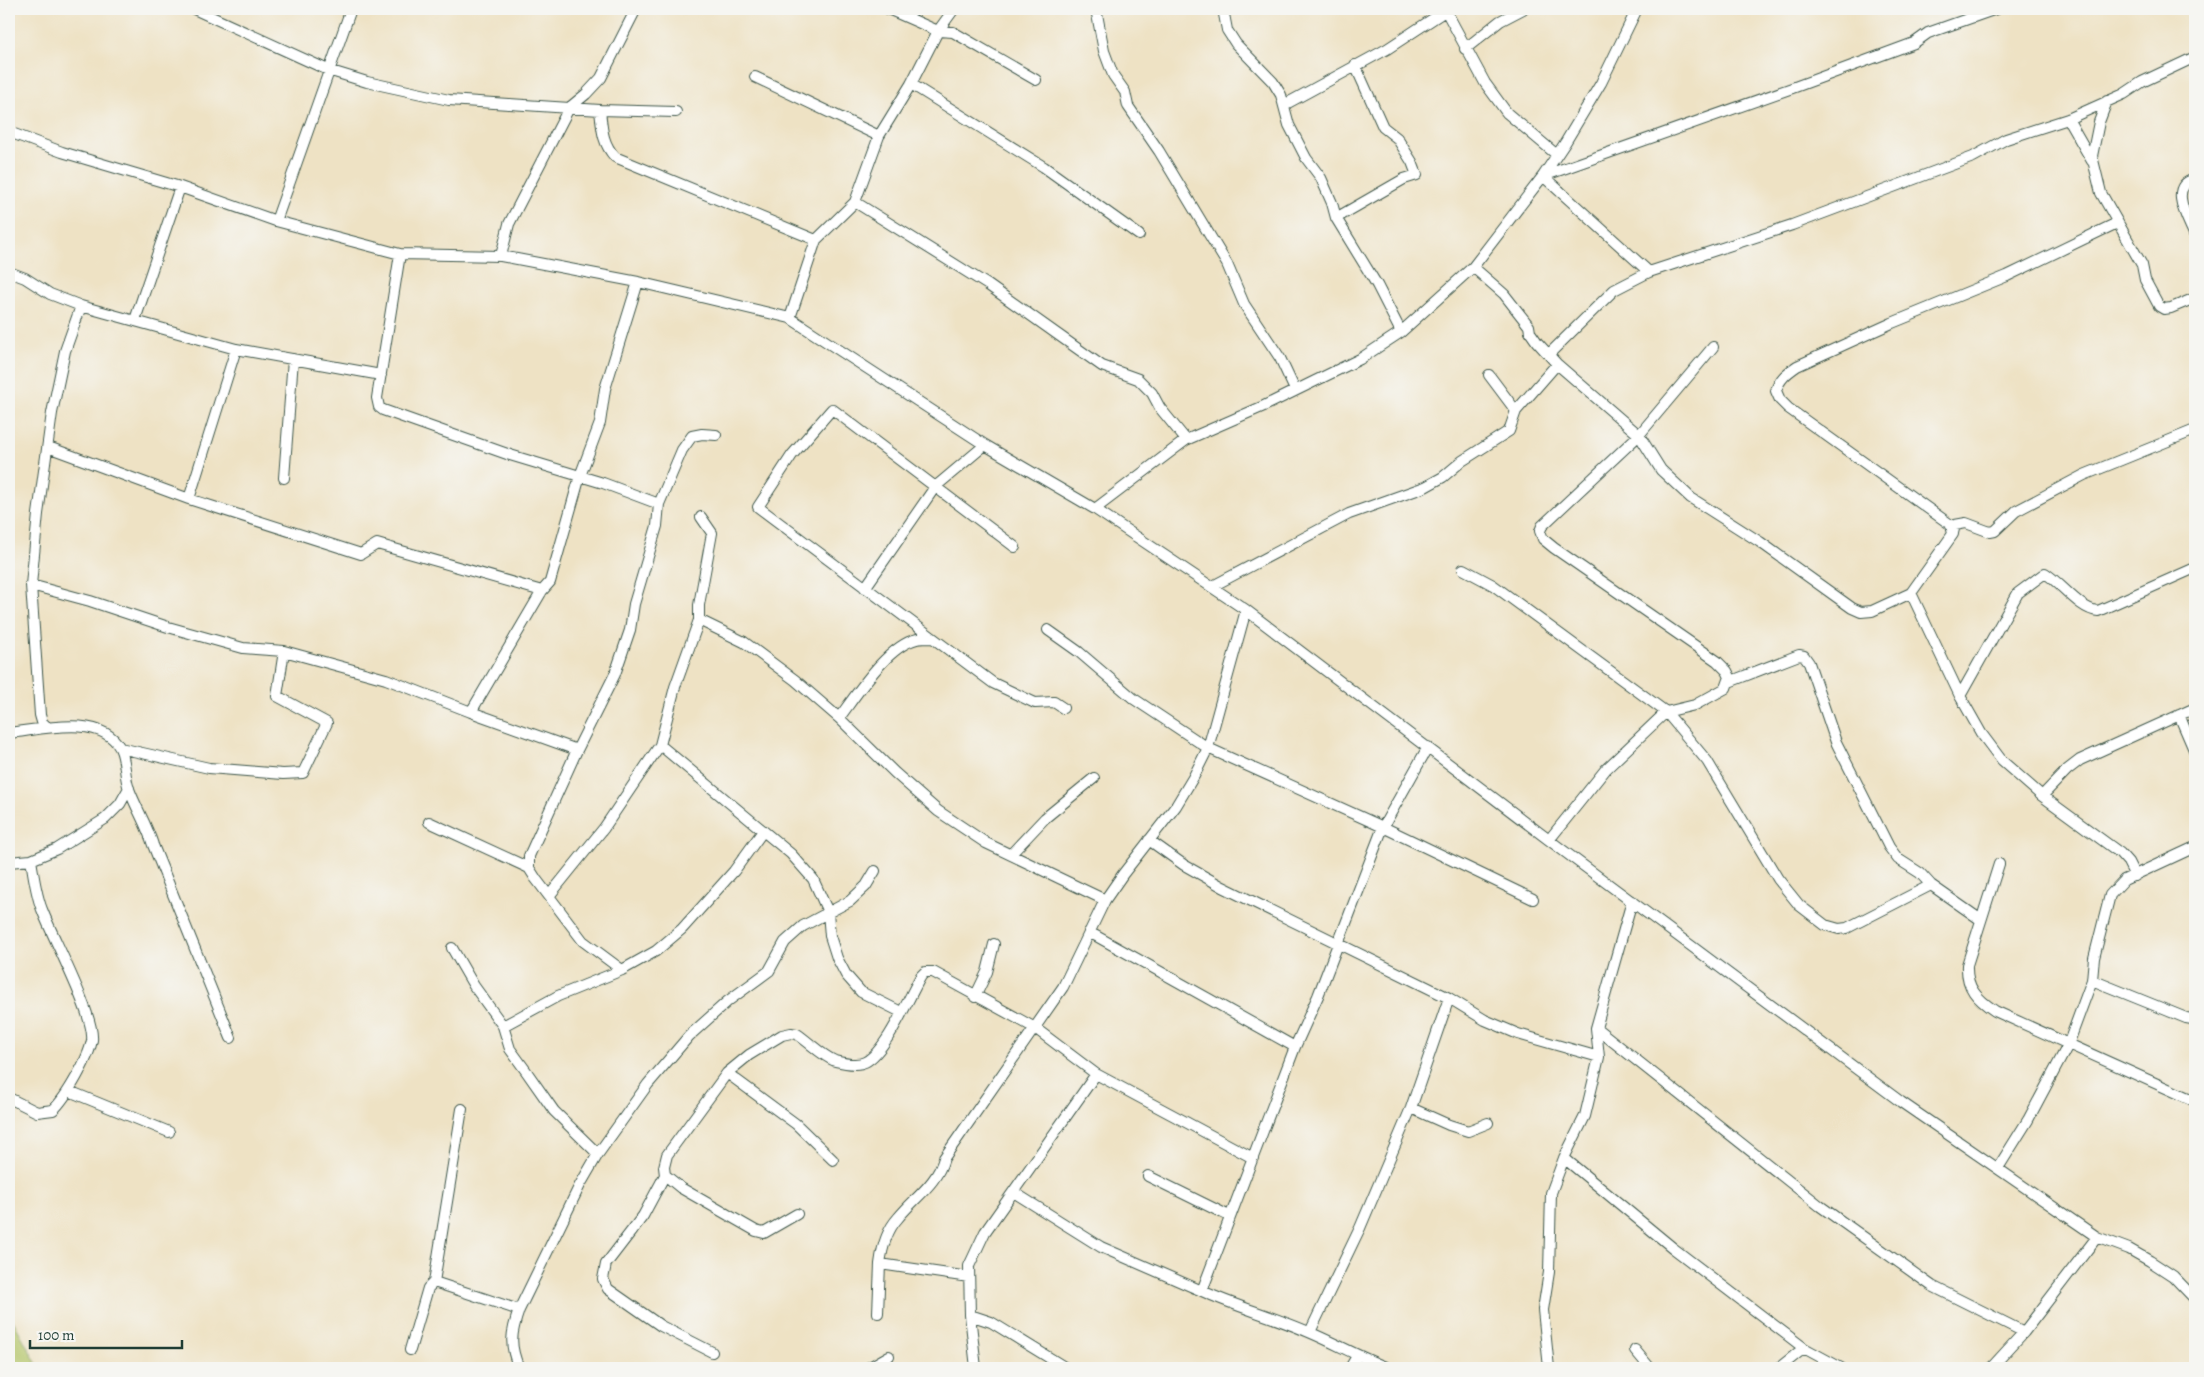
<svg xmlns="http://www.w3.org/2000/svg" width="2204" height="1377" viewBox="0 0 2204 1377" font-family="Alegreya,serif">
<rect width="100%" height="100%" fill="#f6f6f2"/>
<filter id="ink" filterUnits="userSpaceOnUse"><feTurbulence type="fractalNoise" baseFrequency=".02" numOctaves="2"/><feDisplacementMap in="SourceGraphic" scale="10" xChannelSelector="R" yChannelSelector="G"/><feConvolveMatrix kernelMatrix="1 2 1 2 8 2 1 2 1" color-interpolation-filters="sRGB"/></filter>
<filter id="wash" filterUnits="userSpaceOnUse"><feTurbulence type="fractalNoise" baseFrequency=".0096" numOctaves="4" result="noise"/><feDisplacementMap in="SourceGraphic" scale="20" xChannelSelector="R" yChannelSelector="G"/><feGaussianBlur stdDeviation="1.12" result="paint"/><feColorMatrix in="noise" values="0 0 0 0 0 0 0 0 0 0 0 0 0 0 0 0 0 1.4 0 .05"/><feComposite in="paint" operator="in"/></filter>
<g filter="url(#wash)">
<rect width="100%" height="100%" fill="#eee2c4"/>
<path fill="#b4c569" stroke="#6a814e" d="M9 1313 39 1368H9Z"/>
</g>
<g filter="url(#ink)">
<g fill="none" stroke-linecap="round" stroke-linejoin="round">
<g stroke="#3e564a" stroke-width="12">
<path id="minor" d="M194 9 328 70 367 82 449 100 600 110 676 112
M888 9 938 31 953 32 1036 80
M1096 9 1104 51 1113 75 1125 92 1128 106 1159 151 1227 264 1244 304 1280 358 1295 390
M1223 9 1227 30 1236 44 1273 82 1281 95 1289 125 1306 158 1321 178 1332 203 1336 218 1377 285 1401 332
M1445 9 1485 83 1507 113 1557 155
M1465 49 1500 21 1523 9
M755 77 879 136
M911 84 1044 167 1139 235
M2107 101 2099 122 2092 156 2101 193 2142 265 2145 280 2159 306 2164 309 2171 308 2195 298
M1284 105 1387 49 1445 11
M600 110C602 128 602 143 615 157L816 240
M2068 119 2092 161
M9 132 62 152 180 187 276 221 400 254 501 256 638 282 790 318 985 445 1095 509 1246 610 1549 840 1901 1102 2097 1237 2129 1249 2150 1261 2173 1276 2195 1299
M2195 179C2167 186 2188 219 2195 236
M855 202 988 285 1102 366 1138 379 1152 393 1160 408 1186 440
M1336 218 1404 179 1417 175 1412 162 1397 138 1383 127 1355 65
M276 221 351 9
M2195 247V250
M400 254 377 398 379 407 383 410 510 455 603 483 659 504
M501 256 509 224 569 108 586 94 601 78 636 9
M1473 267 1504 294 1529 326 1530 332 1537 342 1557 364 1639 435 1661 470 1691 498 1760 542 1852 608 1861 612 1872 611 1911 593 1953 534 1951 525 1788 408 1780 400 1776 391C1779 379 1787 373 1797 366L1892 323 2007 276 2117 223
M9 272 25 278 50 294 81 306 236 349 381 375
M1649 272 1543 176 1795 87 1914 43 1928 33 1996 9
M790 318 816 240 855 202 879 136 911 84 938 31 954 9
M135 320 180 187
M1549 354 1614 290 1649 272 1792 225 1973 157 2006 139 2068 119 2124 94 2142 82 2195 57
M1489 375 1516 411
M48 447 189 499 361 554 377 544 542 591
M284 478 293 359
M189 499 236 349
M1095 509 1186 440 1264 406 1360 359 1401 332 1473 267 1543 176 1565 143 1601 83 1637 9
M1953 533 1955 525 1966 523 1990 532 1995 531 2016 511 2084 475 2195 430
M1015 547 832 409 792 455 758 507 993 683 1035 703 1054 702 1063 708
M1463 569 1493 585 1666 712 1707 761 1778 879 1799 905 1825 925 1839 929 1847 928 1931 885
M31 585 90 601 168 627 243 648 284 651 386 679 471 712 577 750
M1211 587 1349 514 1425 487 1443 477 1462 461 1509 431 1516 411 1557 364
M865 588 935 487 985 445
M1911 593 1960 696 1981 733 2002 761 2042 796 2120 853 2128 862 2135 876
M699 620 744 642 795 680 839 718 895 773 938 811 986 843 1105 900
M1048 630 1079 652 1134 699 1208 748 1383 827 1533 899
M1729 682 1799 655 1804 656 1809 663 1836 742 1889 847 1898 859 1920 873 1931 885 1981 920
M1960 696 2018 593 2045 573C2061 583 2080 610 2098 611L2195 568
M471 712 542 591 550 582 580 476 600 423 605 389 638 282
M2179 715 2195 752
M839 718C857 694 887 646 917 639 921 638 927 638 932 638
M48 728 42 722 40 715 31 585 38 514 52 413 65 351 81 306
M9 733C40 730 101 713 120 748 126 760 124 776 129 789 136 808 147 825 153 845L231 1038
M660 745 791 854 813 879 828 912 830 936 837 958 846 975 861 992 901 1012
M120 748 209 768 283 774 303 773 327 723 277 696 284 651
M2042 796 2067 770 2080 760 2195 708
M429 822 529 868
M1149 840 1184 865 1223 887 1449 998 1411 1108 1360 1228 1310 1332
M1549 840 1606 769 1666 712 1695 705 1726 688 1730 677 1727 671 1717 661 1554 548 1543 539 1540 531 1542 526 1639 435 1713 347
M1011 854 1045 818 1094 778
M9 862 31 860 57 849 105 819 120 804 129 788
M1999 864 1967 965C1966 988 1977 999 1995 1011L2195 1101
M549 896 604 828 660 745 675 687 699 620V605L712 533 701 517
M1089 932 1295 1047
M452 948 474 986 503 1026 510 1049 526 1071 554 1111 598 1154
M622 970 583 941 536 879 529 868V856L577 750 615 674 630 630 634 604 657 526 659 504 682 450 692 436 702 434 716 435
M2092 980 2186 1018 2192 1019 2195 1016
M975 997 987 972 994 944
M1449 998 1485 1020 1518 1034 1599 1057
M503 1026 558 996 622 970 656 951 682 929 734 871 763 831
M1596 1028 1820 1206 1932 1286 2024 1332
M727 1073 796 1124 833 1160
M69 1091 169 1132
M9 1098 37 1112 53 1110C66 1098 89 1058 92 1040 95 1017 53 938 43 912 36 896 34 877 31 860
M1411 1108 1449 1125 1468 1131 1488 1123
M1564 1158 1673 1248 1804 1348 1841 1368
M1998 1168 2028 1120 2068 1045 2092 980 2094 958 2110 895 2124 880 2195 847
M665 1175 643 1216 606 1264 603 1279 608 1289 661 1326 712 1352
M1148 1176 1229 1216
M1015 1193 1101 1247 1202 1291
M797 1214 764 1233 756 1231 681 1188 665 1175 664 1167 667 1155 727 1073 749 1055 782 1035 791 1033 797 1034C809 1042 822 1056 835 1061 843 1063 857 1066 865 1062 886 1052 909 997 921 976L925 972H933L1035 1028 1096 1074 1253 1158
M969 1277 880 1264C882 1248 887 1230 898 1218 915 1197 937 1184 944 1158L1063 987 1105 900 1123 874 1176 806 1194 776 1208 748 1246 610
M434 1282 519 1310
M878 1313 880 1264
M970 1315 991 1322 1066 1368
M410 1350 428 1288 434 1282 462 1109
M1635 1350 1650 1368
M519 1368C509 1345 511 1333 519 1310L580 1185 598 1154 648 1084 689 1036 728 1001 769 971 785 942 803 926 850 901 866 886 875 871
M868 1368 889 1356
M976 1368 970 1315 969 1266 985 1232 1096 1074
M1350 1368 1357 1356
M1388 1368C1361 1358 1337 1344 1311 1333 1275 1317 1237 1307 1202 1291L1295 1047 1318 996 1383 827 1428 747
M1549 1368 1543 1310 1549 1272 1551 1193 1564 1158 1585 1116 1599 1057 1596 1028 1632 901
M1779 1368 1804 1348
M1991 1368 2024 1332 2097 1237"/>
</g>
<use href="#minor" stroke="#fff" stroke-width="10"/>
</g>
</g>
<rect width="2204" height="1377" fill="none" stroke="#f6f6f2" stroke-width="30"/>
<path d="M30 1340v8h152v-8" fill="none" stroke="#1f3d34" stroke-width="2.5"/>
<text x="38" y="1340" font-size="15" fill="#1f3d34" stroke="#f6f6f2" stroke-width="4" paint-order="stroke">100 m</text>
</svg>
